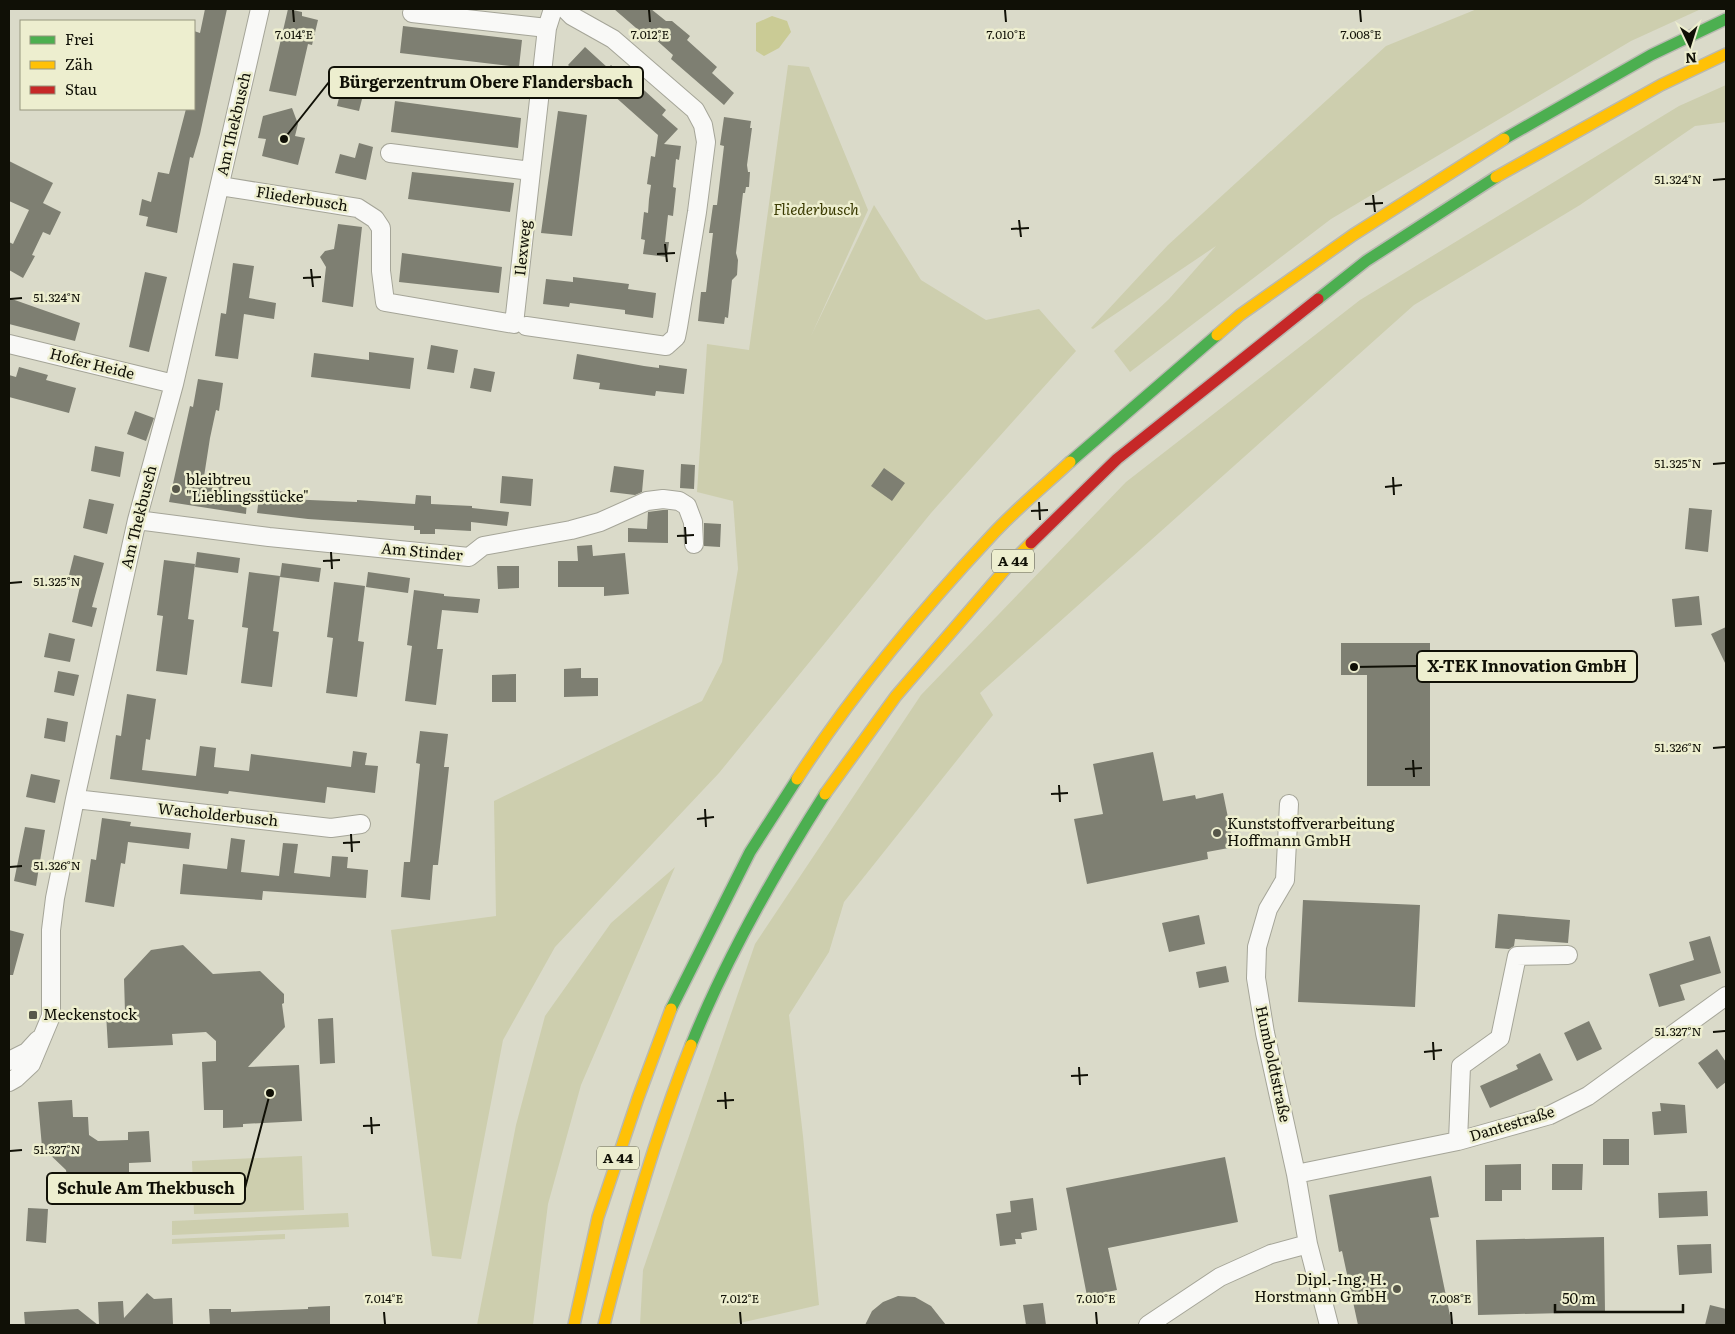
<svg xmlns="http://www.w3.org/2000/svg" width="1735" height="1334" viewBox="0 0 1735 1334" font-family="Literata,serif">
<rect width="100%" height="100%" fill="#dadac9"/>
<path fill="#cdceae" d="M1477 9H1701L1631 41 1331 219 1130 372 1114 351 1169 299 1216 246 1093 329 1091 328 1168 245 1386 46Z
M788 65 809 67 868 210 811 336 874 205 921 280 986 320 1039 309 1076 351 931 513 719 773 555 947 503 1040 461 1259 432 1256 391 930 496 916 494 801 702 701 722 662 738 569 733 501 697 492 707 344 749 350Z
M1726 85V122L1695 126 1580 205 1414 305 980 693 993 715 844 902 829 952 789 1015 803 1136 819 1305 731 1325H640L643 1270 755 944 921 695 1126 482 1360 300 1679 106Z
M675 867 581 1085 548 1204 533 1325H477L516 1125 545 1016 611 923Z
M302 1156 304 1210 194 1214 192 1161Z
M348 1213 349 1227 172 1235V1221Z
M285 1234V1239L172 1244V1239Z"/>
<path fill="#cacb95" d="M772 16 787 21 791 32 779 48 764 56 756 51V23Z"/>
<path fill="#7e7f72" d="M205 9H227L200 134 193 158 190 157 177 233 146 226 148 217 139 215 142 199 151 202 158 172 169 174 186 109H194V31L200 33Z
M288 9 302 12V16L318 20 312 45 308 44 296 96 269 91Z
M614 9H651L666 21H672L690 36 687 40 717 67 712 73 734 93 724 105 671 59 673 55 653 37 650 40Z
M403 26 522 40 519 67 400 53Z
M585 47 608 68 611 65 622 75 624 72 666 110 662 115 678 129 664 144 681 146 679 160 676 159 673 187 676 188 673 216 668 215 665 242H669L667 257 643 254 645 240 641 239 644 212 648 213 649 199 651 185 647 184 651 156 655 157 658 135 594 78 588 84 568 65Z
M345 74 367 79 359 111 337 106Z
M395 101 521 118 518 148 391 132Z
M292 108 298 124 295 136 305 138 298 165 262 156 266 139 258 138 263 116Z
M558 111 587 115 572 236 541 233Z
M724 117 751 121 750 128H752L747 165 748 172H750L749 187H746L745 193H743L736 253 738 260 737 275 732 280 728 318 725 317 724 324 698 321 701 292H706L713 233H709L713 205H717L724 146 720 145Z
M359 143 373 147 366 180 335 173 340 154 355 158Z
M9 161 53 183 43 203 61 212 50 235 43 232 32 255 35 256 23 278 9 270V242L13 244 29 210 9 201Z
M412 172 514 183 510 212 408 199Z
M338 224 362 227 353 307 322 302 326 267 320 257 325 251 334 249Z
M402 253 502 267 499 293 399 282Z
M233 263 254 266 249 298 276 303 274 319 244 314 238 359 215 356 221 313 226 314Z
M145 272 167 277 149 352 129 347Z
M573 277 629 284 628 289 656 293 653 318 625 314V310L570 303 569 307 543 304 546 279 573 282Z
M9 298 80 323 75 341 9 324Z
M431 345 458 350 454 373 427 369Z
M369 352 414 358 410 389 311 377 314 353 369 360Z
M577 354 644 366 659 368V365L687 369 684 394 656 391 655 396 599 389 600 383 573 379Z
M19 367 48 375 46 380 76 388 69 413 9 397V375L16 377Z
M474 368 495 372 491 392 470 388Z
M198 379 223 383 219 411 216 410 210 438 203 483 224 487 222 498 247 500 246 514 169 502 190 406 193 407Z
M135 411 154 418 146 441 127 434Z
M95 446 124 452 120 477 91 471Z
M681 464 695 465 694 489 680 488Z
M614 466 644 470 642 492 635 495 610 492Z
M884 468 905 483 892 501 871 486Z
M502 476 533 479 531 506 500 503Z
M260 490 287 492 286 499 357 502V500L415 504 416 495 431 496V504L472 506V508L509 512 507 526 471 522V531L435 529V534H420V530H414V526L308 519 257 513Z
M89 499 114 504 107 534 83 528Z
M1689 508 1712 510 1708 552 1685 549Z
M663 510H668V543L628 542V528L647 529 648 512Z
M704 523 721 524 720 547 704 546Z
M592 545 593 556 625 553 629 594 604 596V587H558V561H578L577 546Z
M197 552 240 558 238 573 195 567Z
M74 555 104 563 92 607 97 608 92 627 72 622 81 582 68 579Z
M164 560 195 564 188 619 194 620 187 675 156 671 163 616 157 615Z
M282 563 321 568 319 582 280 577Z
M497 566H519V588L498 589Z
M249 572 280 576 273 631 279 632 272 687 241 683 248 628 242 627Z
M368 572 410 578 408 593 366 587Z
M334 582 365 586 358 641 364 642 357 697 326 693 333 638 327 637Z
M414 590 444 594V596L480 599 478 613 442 610 437 649H443L436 705 405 701 412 646 407 645Z
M1699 596 1702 625 1675 627 1672 599Z
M1726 627V665L1711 634Z
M49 633 75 639 70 662 44 657Z
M1341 643H1430V786H1367V675H1341Z
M581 668V678H598V696L564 697V669Z
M58 671 79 675 74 696 54 692Z
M516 674V702H492V675Z
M127 694 156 699 150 740 146 739 142 770 196 776 200 746 216 748 214 767 249 771 251 754 351 767 353 751 367 753 365 765 378 766 375 793 327 787 325 803 229 791 228 794 110 779 116 735 121 736Z
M47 718 68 722 65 742 44 738Z
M420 731 448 734 444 767H449L438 865H433L430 900 401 897 404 862H410L420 764 416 763Z
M1153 752 1163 801 1195 795 1196 799 1223 793 1234 847 1207 852 1208 859 1087 884 1074 819 1103 814 1093 764Z
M31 774 60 780 55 803 26 797Z
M102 818 131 822 130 826 191 833 189 849 128 842 125 864 121 863 114 907 85 902 91 859 96 860Z
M25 827 45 830 36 886 14 881Z
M231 838 245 840 241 872 279 876 283 843 298 844 294 873 330 877 332 856 348 857 347 868 368 870 366 898 263 891 262 900 180 894 183 864 227 869Z
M1303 900 1420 905 1415 1007 1298 1002Z
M1498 914 1570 920 1568 943 1515 939 1514 946 1509 949 1495 948Z
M1199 915 1205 944 1169 952 1162 923Z
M9 930 24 934 13 975H9Z
M1710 936 1721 973 1680 985 1685 1000 1659 1007 1649 974 1694 960 1689 942Z
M183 945 213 974 260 971 284 994V1003L282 1004 285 1027 248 1067 299 1065 302 1121 243 1124V1127L223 1128V1110H204L202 1062 216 1061V1041L206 1032 172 1034 173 1045 108 1048 106 1013 125 1012 124 979 151 950Z
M1226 966 1229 982 1199 988 1196 972Z
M333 1018 335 1063 320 1064 318 1019Z
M1589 1021 1602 1049 1577 1061 1564 1033Z
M1717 1049 1726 1062V1082L1717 1089 1698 1063Z
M1540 1053 1553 1080 1490 1108 1480 1086 1518 1069 1516 1065Z
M72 1100 73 1117H88L89 1135 98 1141 128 1140V1132L149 1131 151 1162 129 1163V1181L68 1182 66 1170 42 1147 38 1102Z
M1660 1103 1685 1105 1687 1133 1654 1135 1652 1112 1661 1111Z
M1603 1139H1629V1165H1603Z
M1225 1157 1238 1222 1108 1248 1117 1290 1087 1296 1066 1188Z
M1521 1164V1190H1502V1201H1485V1165Z
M1552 1164H1583L1582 1190H1552Z
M1431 1176 1439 1217 1430 1218 1452 1325H1358L1342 1251 1339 1252 1329 1195Z
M1707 1191 1708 1216 1659 1218 1658 1193Z
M1033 1198 1037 1230 1021 1233 1022 1239H1015L1016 1244 1000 1246 996 1214 1011 1212 1010 1201Z
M28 1208 48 1209 46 1243 26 1241Z
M1604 1237 1605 1312 1478 1315 1476 1240Z
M1711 1244 1712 1273 1679 1275 1677 1245Z
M147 1293 154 1299 172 1298 173 1325H99L98 1302 123 1301 124 1318Z
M898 1296 915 1297 931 1306 946 1325H865L872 1311 883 1302Z
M1043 1303 1046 1325H1026L1023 1305Z
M1710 1305 1726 1309V1325H1705Z
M330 1306V1325H210L209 1309H231V1312L308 1309V1307Z
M78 1309 98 1325H25L24 1312Z"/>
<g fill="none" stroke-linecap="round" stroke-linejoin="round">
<g stroke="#a5a598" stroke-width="20">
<path id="street" d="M412 13 547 28
M390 153 531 171
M220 186 358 208 375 219 381 228V271L385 302 514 324 547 28 553 9
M526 326 666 346 676 337 678 327 697 212 706 142 703 125 695 110 613 39 572 16 565 9
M9 344 174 384
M137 520 269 537 469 557 483 546 571 530 600 522 647 501 663 499 679 501 687 506 693 522 694 544
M75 799 331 828 361 824
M1289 804 1285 880 1268 909 1257 947 1256 978 1265 1033 1296 1174 1308 1244 1329 1325
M9 1061 27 1052 38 1040
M9 1082 16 1078 31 1064 51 1016V930L55 898 75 799 137 520 174 384 260 9
M1458 1141 1461 1066 1500 1038 1517 956 1568 955
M1296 1174 1458 1141 1550 1115 1588 1096 1726 996
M1148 1325 1220 1277 1271 1254 1308 1244"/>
</g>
<g stroke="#b9b9b1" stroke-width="14">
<path id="fast" d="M1504 139 1651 55 1726 19
M1318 299 1366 261 1496 177
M1070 462 1217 335
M671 1009 750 852 797 779
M691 1045C727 956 774 874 825 794"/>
</g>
<g stroke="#b9b9b1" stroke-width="14">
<path id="slow" d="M1496 177 1661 85 1726 54
M1217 335 1240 315 1353 235 1504 139
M797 779C853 692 921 611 992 535 1016 509 1044 486 1070 462
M825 794 896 696 1008 566 1031 543
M574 1325 598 1217 638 1098 671 1009
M604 1325C628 1230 655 1136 691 1045"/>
</g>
<g stroke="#b9b9b1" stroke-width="14">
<path id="jam" d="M1031 543 1117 459 1318 299"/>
</g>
<use href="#street" stroke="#f9f9f7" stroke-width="18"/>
<use href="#fast" stroke="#4caf50" stroke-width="11"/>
<use href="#slow" stroke="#ffc107" stroke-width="11"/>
<use href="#jam" stroke="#c62828" stroke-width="11"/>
</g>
<path fill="none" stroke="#101006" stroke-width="2" d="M293 10 294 22M649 10 650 22M1005 10 1006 22M1360 10 1361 22M1713 180 1725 179M1373 195 1375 212M1365 204 1383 203M1019 220 1021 237M1011 229 1029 228M665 244 667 262M657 254 675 253M311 269 313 287M303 278 321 277M10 299 22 298M1713 464 1725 463M1393 477 1394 495M1385 487 1402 485M1039 502 1040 520M1031 511 1048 510M685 527 686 544M677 536 694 535M331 552 332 569M323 561 340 560M10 583 22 582M1713 748 1725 747M1413 760 1414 777M1405 769 1422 768M1059 785 1060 802M1051 794 1068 793M705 809 706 827M697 819 714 817M351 834 352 852M343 843 360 842M10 867 22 866M1713 1032 1725 1031M1433 1042 1434 1060M1424 1052 1442 1050M1079 1067 1080 1085M1071 1076 1088 1075M725 1092 726 1109M717 1101 734 1100M371 1117 372 1134M363 1126 380 1125M10 1151 22 1150M384 1312 385 1324M740 1312 741 1324M1096 1312 1097 1324M1451 1312 1452 1324"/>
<g fill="#57574a" stroke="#edeecf" stroke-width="2">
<circle cx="176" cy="489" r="5"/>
<circle cx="1217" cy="833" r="5"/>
<rect x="28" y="1010" width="10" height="10" rx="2.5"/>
<circle cx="1397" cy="1289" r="5"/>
</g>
<g text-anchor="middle" stroke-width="5" stroke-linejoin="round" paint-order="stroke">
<g fill="#edeecf" stroke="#525342" stroke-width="1">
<rect x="992" y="549.5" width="42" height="23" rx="4"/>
<rect x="597" y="1146.5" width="42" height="23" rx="4"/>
</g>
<g font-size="14" font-weight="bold" fill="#101006">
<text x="1013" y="566">A 44</text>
<text x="618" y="1163">A 44</text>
</g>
<g font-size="15" fill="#101006" stroke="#edeecf">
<text transform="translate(234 124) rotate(-77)" y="5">Am Thekbusch</text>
<text transform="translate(302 199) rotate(9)" y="5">Fliederbusch</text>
<text transform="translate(523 248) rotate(-84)" y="5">Ilexweg</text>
<text transform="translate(92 364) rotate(14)" y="5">Hofer Heide</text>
<text transform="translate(139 517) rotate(-76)" y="5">Am Thekbusch</text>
<text transform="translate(422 552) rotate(5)" y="5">Am Stinder</text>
<text transform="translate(218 815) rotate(6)" y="5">Wacholderbusch</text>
<text transform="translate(1273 1064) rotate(78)" y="5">Humboldtstraße</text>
<text transform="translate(1512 1124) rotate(-17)" y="5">Dantestraße</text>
</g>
<g font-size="15" font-style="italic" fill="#3a3a01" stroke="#edeecf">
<text x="816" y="215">Fliederbusch</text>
</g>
<g font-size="15" fill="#101006" stroke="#edeecf" text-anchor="start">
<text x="186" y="485">bleibtreu<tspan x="186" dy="17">"Lieblingsstücke"</tspan></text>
<text x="1227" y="829">Kunststoffverarbeitung<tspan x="1227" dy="17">Hoffmann GmbH</tspan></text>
<text x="43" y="1020">Meckenstock</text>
<text x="1387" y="1285" text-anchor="end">Dipl.-Ing. H.<tspan x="1387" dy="17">Horstmann GmbH</tspan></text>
</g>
</g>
<g font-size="12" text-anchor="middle" fill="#101006" stroke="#edeecf" stroke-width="5" stroke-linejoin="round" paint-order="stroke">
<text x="294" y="39">7.014°E</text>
<text x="650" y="39">7.012°E</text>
<text x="1006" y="39">7.010°E</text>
<text x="1361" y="39">7.008°E</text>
<text x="1678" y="184">51.324°N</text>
<text x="57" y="302">51.324°N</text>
<text x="1678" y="468">51.325°N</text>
<text x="57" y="586">51.325°N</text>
<text x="1678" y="752">51.326°N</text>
<text x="57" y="870">51.326°N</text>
<text x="1678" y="1036">51.327°N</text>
<text x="57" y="1154">51.327°N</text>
<text x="384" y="1303">7.014°E</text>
<text x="740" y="1303">7.012°E</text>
<text x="1096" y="1303">7.010°E</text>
<text x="1451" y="1303">7.008°E</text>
</g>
<path fill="none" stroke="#101006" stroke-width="2" d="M284 139L329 82M1354 667L1417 666M270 1093L245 1188"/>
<g fill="#101006" stroke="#edeecf" stroke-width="2">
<circle cx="284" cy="139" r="5"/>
<circle cx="1354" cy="667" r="5"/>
<circle cx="270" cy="1093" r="5"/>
</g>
<g fill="#edeecf" stroke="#101006" stroke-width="2">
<rect x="329" y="67" width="314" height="31" rx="5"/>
<rect x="1417" y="651" width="220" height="31" rx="5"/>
<rect x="47" y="1173" width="198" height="31" rx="5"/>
</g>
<g font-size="16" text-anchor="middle" font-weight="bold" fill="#101006">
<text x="486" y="88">Bürgerzentrum Obere Flandersbach</text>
<text x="1527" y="672">X-TEK Innovation GmbH</text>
<text x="146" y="1194">Schule Am Thekbusch</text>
</g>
<rect width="1735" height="1334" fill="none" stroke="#101006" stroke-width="20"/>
<rect x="20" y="20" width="175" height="90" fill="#edeecf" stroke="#95957f"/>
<rect x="30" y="36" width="25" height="8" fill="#4caf50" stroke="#95957f"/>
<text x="65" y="45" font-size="15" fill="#101006">Frei</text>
<rect x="30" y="61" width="25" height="8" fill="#ffc107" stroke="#95957f"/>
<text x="65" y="70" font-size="15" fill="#101006">Zäh</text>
<rect x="30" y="86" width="25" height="8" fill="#c62828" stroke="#95957f"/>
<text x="65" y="95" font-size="15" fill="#101006">Stau</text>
<g transform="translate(1690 45) rotate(176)" stroke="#edeecf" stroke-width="4" paint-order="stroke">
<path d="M0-4L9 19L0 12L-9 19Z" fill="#101006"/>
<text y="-8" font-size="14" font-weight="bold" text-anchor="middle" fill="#101006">N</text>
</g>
<path d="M1555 1304v8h128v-8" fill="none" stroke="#101006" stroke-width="2.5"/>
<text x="1562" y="1304" font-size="15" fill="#101006" stroke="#edeecf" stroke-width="4" paint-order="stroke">50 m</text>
</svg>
